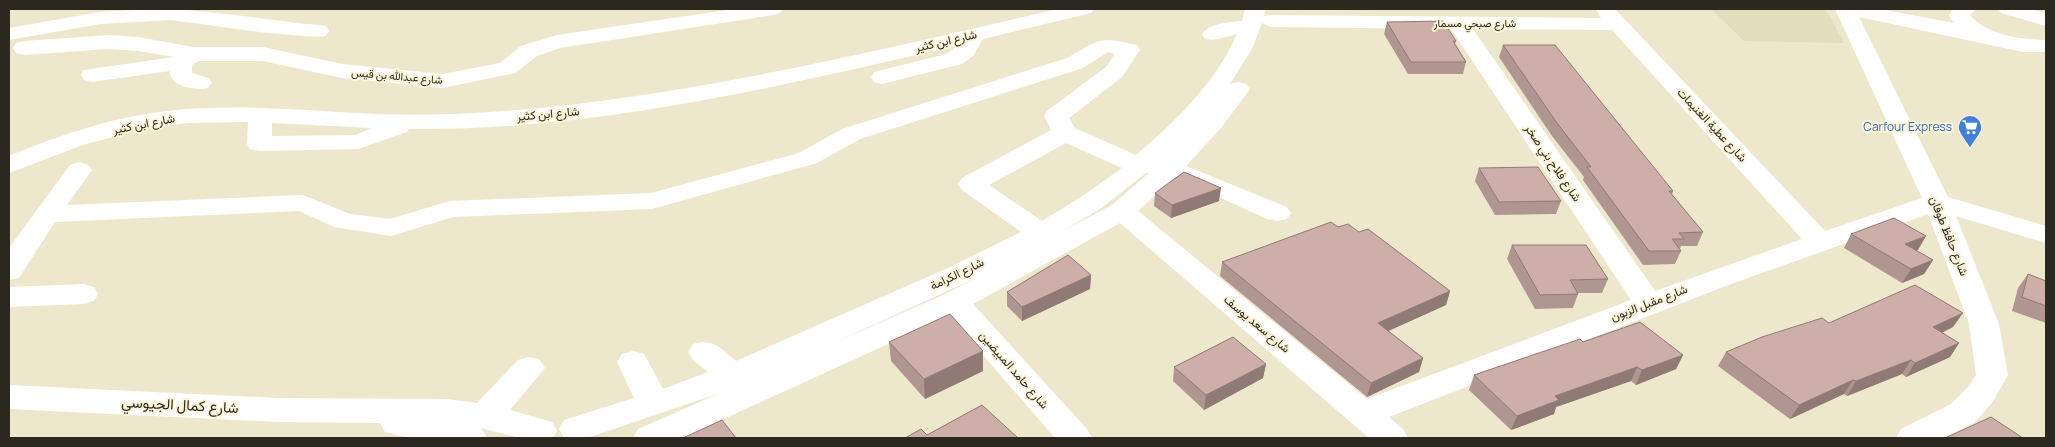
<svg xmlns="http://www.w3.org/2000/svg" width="2055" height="447" viewBox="0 0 2055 447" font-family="Manrope,Vazirmatn,sans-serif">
<rect width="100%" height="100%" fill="#ede8cc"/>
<path fill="#e3ddbb" d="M1711 9H1823L1830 16 1844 43 1744 41Z"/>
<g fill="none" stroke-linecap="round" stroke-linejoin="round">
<path fill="#fff" fill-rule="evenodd" d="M153 9C208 9 263 20 318 25L326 26 329 31 326 36 318 37 267 33 171 20 100 24 9 40V28L100 12Z
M734 9H783L780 13 773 15 560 48 537 56 515 73 443 88 342 78 263 61H198L192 65V73L208 78 212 83 208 88C196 91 169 87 170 71L92 82 84 80 81 75 84 70 174 57 138 51 109 49 24 55 16 53 13 48 16 43 24 41 109 35 138 37 193 47H263L342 64 443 74 500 63 521 46 557 35Z
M1058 9H1094L1091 13 983 39 973 56 962 64 882 84 874 82 871 77 874 72 946 54 958 45C779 87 594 131 409 129L407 132 358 149 259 151 250 149 247 144 248 122 188 123 142 129 83 145 9 173V156C60 135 113 117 168 111 237 103 307 111 377 114 420 116 462 114 505 111 693 96 875 51 1058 9ZM272 123 372 128 355 135 272 136Z
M1245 9H1265L1264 16 1271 15 1601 18 1596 9H1615L1825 231 1922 198 1835 9H1880L1954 23 1949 16 1952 9H1976L1970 15C1989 36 2019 39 2046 40V52H2023L1859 17 1948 197 2046 226V243L1956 216 1999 324 2008 375 1992 403 1975 422 1943 438H1896L1901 429 1951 404 1968 387 1976 375 1969 324 1928 214 1731 284 1389 417 1403 429 1408 438H1369L1120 223 973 304 1087 429 1092 438H1055L949 316 682 438H633L638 429 720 393 587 438H564L559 429 564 420 634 398 617 362 622 354 633 351 644 354 663 389 708 372 693 360 688 352 693 344C714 338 721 349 736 361L948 268 1021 232 962 190 958 184 962 178 1051 130 1044 116 1047 111 1106 67 1115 54 1108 52 1083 68 860 139 817 163 652 209 453 217 391 236 334 227 299 211 55 222 19 278 9 280V248L70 165 79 162 88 165 92 170 67 205 303 195 350 214 390 219 450 201 651 193 799 153 842 129 1067 58C1100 39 1098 36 1137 45L1140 50 1122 77 1069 118 1075 128 1136 155C1176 121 1216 82 1237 34L1213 40 1205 39 1202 34C1210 23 1230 22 1242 21ZM1262 23 1271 27 1451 29 1631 300 1367 399 1138 211 1175 177 1267 219 1277 221 1287 219 1291 213 1287 207 1186 166 1221 128 1250 89 1246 84 1238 82 1230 84 1253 47ZM1473 29 1612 30 1802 239 1655 291ZM1066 143 1122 168 1081 197 1042 221 989 185ZM1146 173H1149L1112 205 1063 231 1100 209ZM984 274 943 295 827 346 969 281Z
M1998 9H2030L2046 13V26L2001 13Z
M83 284 94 287 98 294 94 301 83 304 9 307V287Z
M529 357 540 360 545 368 510 410 552 422 557 431 553 438H520L477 427 482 429 487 438H410L385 432 380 423 278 422 9 409V385L278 398 447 399 477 403 518 360Z"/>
</g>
<path fill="#b09691" d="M1387 22 1456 41 1455 44 1466 62 1463 74H1408L1384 34Z
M1503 45 1673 191 1672 195 1703 232 1697 246H1681L1680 249 1681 251 1675 264 1643 265 1583 180 1584 177 1552 136 1499 57Z
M1479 168 1561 201 1556 214 1495 215 1475 181Z
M1155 193 1219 201 1171 218 1154 206Z
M1338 227 1359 232 1450 291 1446 305 1388 331 1423 358 1419 372 1367 397 1220 276 1222 262Z
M1851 234 1918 250 1916 251 1933 260 1924 274 1902 283 1844 248Z
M1512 245 1608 279 1602 293H1578V294L1573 308 1535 309 1507 259Z
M2028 274 2046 281V323L2012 311 2018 288Z
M1091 275 1090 289 1022 321 1007 306V292Z
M1829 323 1953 327 1942 333 1959 343 1950 357 1906 377 1902 374 1847 396 1844 394 1790 419 1718 366 1726 352Z
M889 342 983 351V371L925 399 891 361Z
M1583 342 1683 355 1676 369 1636 385 1631 381 1556 407 1554 414 1511 430 1469 390 1474 375Z
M1266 364 1263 378 1204 410 1173 381 1174 367Z"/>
<path fill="#907a76" d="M1221 188 1219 201 1171 218 1172 205Z
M1926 236 1918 250 1897 258 1905 244Z
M1933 260 1924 274 1902 283 1911 269Z
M1091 275 1090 289 1022 321V307Z
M1450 291 1446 305 1375 337 1378 323Z
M1963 313 1953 327 1924 341 1933 327Z
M1959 343 1950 357 1906 377 1915 363Z
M983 351V371L925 399 924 379Z
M1683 355 1676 369 1636 385 1642 370Z
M1423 358 1419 372 1367 397 1371 383Z
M1911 360 1902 374 1847 396 1856 381Z
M1266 364 1263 378 1204 410 1206 395Z
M1637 367 1631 381 1556 407 1554 414 1511 430 1517 416 1555 396Z
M1853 380 1844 394 1790 419 1799 405Z"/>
<path fill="#cdaea9" stroke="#907a76" d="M1443 21 1456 41H1453L1466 62H1411L1387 22Z
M1503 45H1555L1673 191H1669L1703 232 1679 233 1684 239H1672L1681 251H1649L1587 167H1591L1557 123Z
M1538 167 1561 201 1499 202 1479 168Z
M1184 172 1221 188 1172 205 1155 193Z
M1894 218 1926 236 1905 244 1933 260 1911 269 1851 234Z
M1331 222 1338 227 1348 224 1359 232 1368 229 1450 291 1378 323 1423 358 1371 383 1222 262Z
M1512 245H1586L1608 279 1570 280 1578 294 1540 295Z
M1068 255 1091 275 1022 307 1007 292Z
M2028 274 2046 281V306L2022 297Z
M1915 285 1963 313 1933 327 1959 343 1915 363 1911 360 1856 381 1853 380 1799 405 1726 352 1762 337 1822 318 1829 323Z
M950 314 983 351 924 379 889 342Z
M1640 322 1683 355 1642 370 1637 367 1555 396 1559 400 1517 416 1474 375 1580 339 1583 342Z
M1233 337 1266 364 1206 395 1174 367Z
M982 405 1018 438H905L921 429 927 435Z
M1991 417 2023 438H1945Z
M722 420 736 438H683Z"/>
<defs>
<g id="supermarket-pin" transform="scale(1.25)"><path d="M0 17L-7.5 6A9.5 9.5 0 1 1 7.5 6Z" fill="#3f7fe0" stroke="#faf5d9"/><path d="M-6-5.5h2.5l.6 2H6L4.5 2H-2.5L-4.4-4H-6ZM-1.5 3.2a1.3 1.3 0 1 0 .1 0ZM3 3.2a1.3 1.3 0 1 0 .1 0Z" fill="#fff"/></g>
</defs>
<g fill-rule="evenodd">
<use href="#supermarket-pin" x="1970" y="127"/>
</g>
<g text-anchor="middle" stroke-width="4" stroke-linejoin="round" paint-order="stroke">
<g font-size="11" fill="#2b291f" stroke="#faf5d9">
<text x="1475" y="27">شارع صبحي مسمار</text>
<text transform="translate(397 76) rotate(5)" y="4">شارع عبدالله بن قيس</text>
</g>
<g font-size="12" fill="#2b291f" stroke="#faf5d9">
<text transform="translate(946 41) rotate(-13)" y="4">شارع ابن كثير</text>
<text transform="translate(548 114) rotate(-5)" y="4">شارع ابن كثير</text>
<text transform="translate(144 124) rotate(-11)" y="4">شارع ابن كثير</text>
<text transform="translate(1712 125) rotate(47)" y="4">شارع عطية الغنيمات</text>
<text transform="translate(1553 163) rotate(56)" y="4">شارع فلاح بني صخر</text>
<text transform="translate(1949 236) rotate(68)" y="4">شارع حافظ طوقان</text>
<text transform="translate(957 274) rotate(-26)" y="4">شارع الكرامة</text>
<text transform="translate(1649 303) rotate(-21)" y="4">شارع مقبل الزبون</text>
<text transform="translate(1257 324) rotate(40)" y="4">شارع سعد يوسف</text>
<text transform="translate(1014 370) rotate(49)" y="4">شارع حامد المبيضين</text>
</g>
<g font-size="12" fill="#366cbe" stroke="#faf5d9" text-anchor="end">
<text x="1952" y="131">Carfour Express</text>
</g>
<g font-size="15" fill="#2b291f" stroke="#faf5d9">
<text transform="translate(180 405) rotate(3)" y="5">شارع كمال الجيوسي</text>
</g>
</g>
<rect width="2055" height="447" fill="none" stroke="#2b291f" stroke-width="20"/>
</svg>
